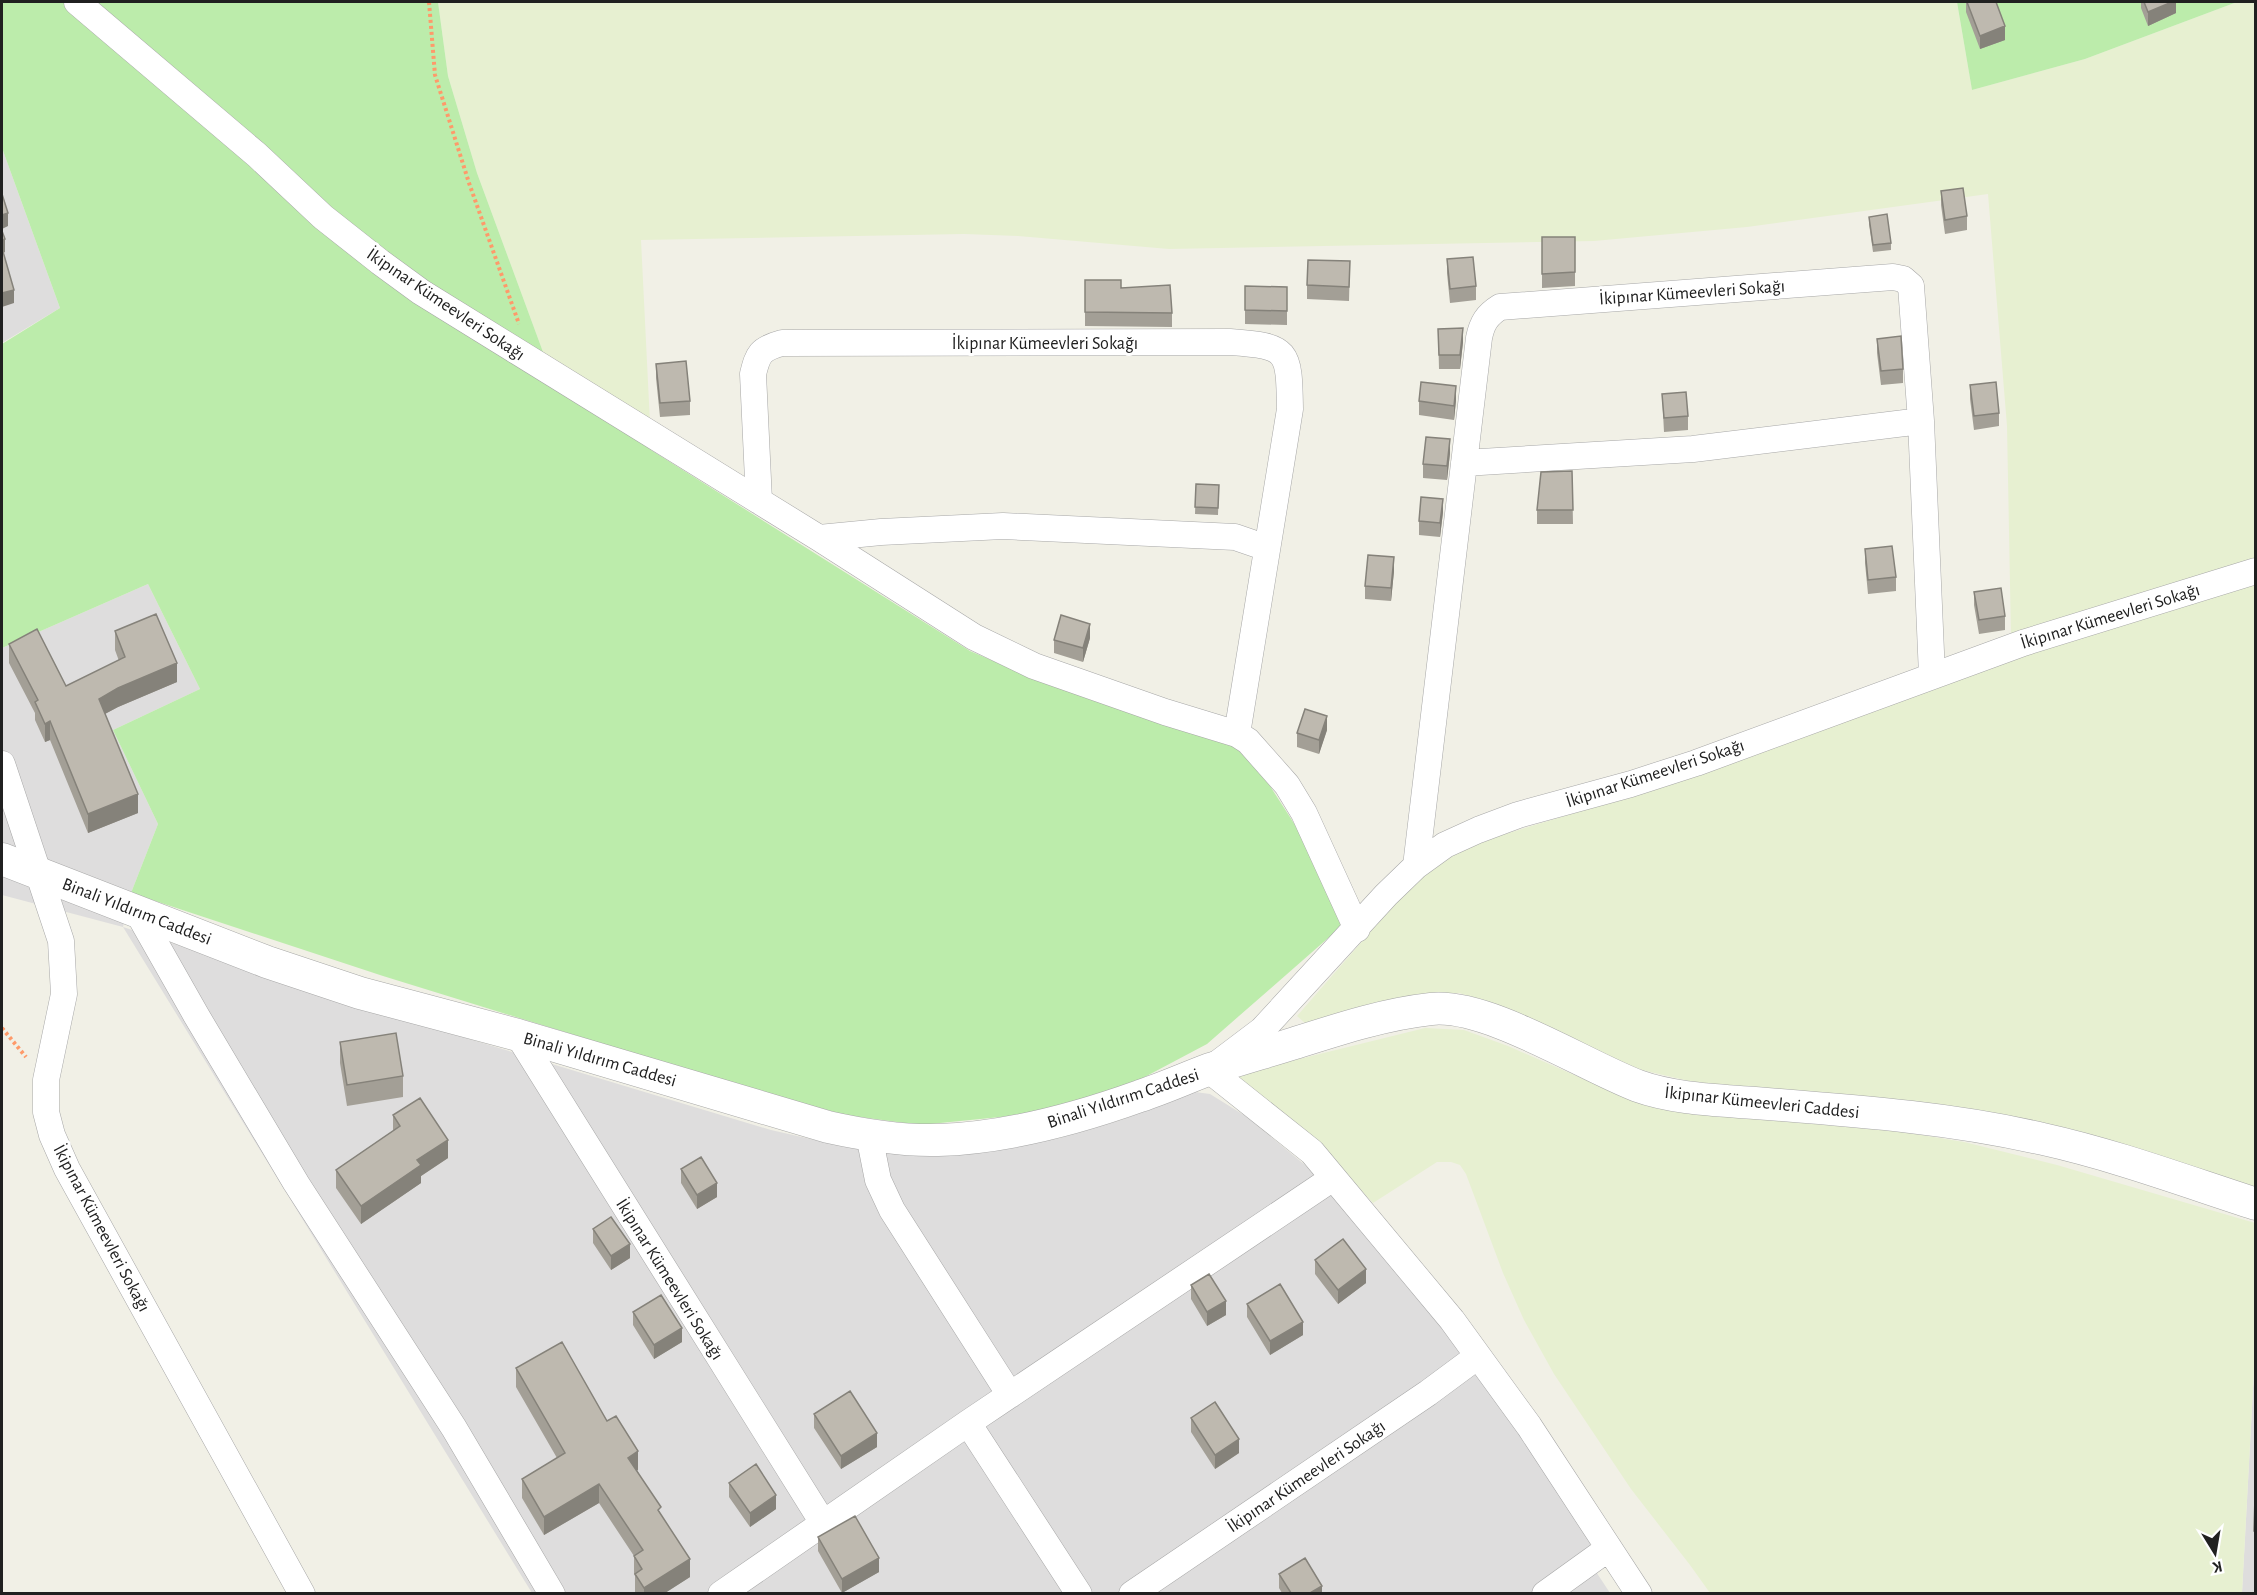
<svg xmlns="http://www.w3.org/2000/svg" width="2257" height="1595" viewBox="0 0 2257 1595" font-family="'Alegreya Sans',sans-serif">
<rect width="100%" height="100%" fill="#f1f0e6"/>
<path fill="#dedddd" d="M2 148 60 308 2 343Z
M148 584 200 689 113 730 158 824 131 893 123 927 446 1032 771 1130 846 1147 913 1154 958 1155 1010 1148 1060 1138 1121 1120 1195 1092 1210 1094 1247 1117 1305 1165 1335 1198 1476 1368 1594 1543 1583 1552 1610 1593H532L123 927 2 895V648Z
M2255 1352V1593H2242Z"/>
<path fill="#e7f0d1" d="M438 2H1957L1972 90 2085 59 2237 2H2255V560L2011 636 2007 426 1988 194 1747 227 1594 241 1169 249 1018 236 964 234 641 240 650 423 543 352 477 173 448 76Z
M2255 582V1190L1755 1089 1689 1081 1642 1070 1603 1055 1480 999 1459 993 1428 994 1306 1024 1297 1016 1386 914 1421 877 1469 845 1568 815 1974 671Z
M1425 1028 1464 1030 1508 1046 1588 1081 1644 1101 1702 1114 1903 1132 1964 1142 2057 1165 2255 1223V1352L2242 1593H1710L1690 1565 1631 1489 1554 1374 1524 1320 1503 1273 1466 1174 1460 1165 1451 1162H1437L1373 1203 1332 1159 1231 1076Z"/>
<path fill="#bcecab" d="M2 2H438L448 76 477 173 543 352 650 423 651 450 970 651 1047 684 1233 745 1263 775 1297 828 1343 925 1207 1044 1122 1089 1030 1114 920 1125 845 1115 727 1082 383 976 131 893 158 824 113 730 200 689 148 584 2 648V344L60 308 2 148Z
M1957 2H2237L2085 59 1972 90Z"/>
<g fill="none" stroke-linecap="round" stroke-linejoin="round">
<g stroke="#a7a7a7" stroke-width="27">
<path id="minor" d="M77 2 257 155 323 217 380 262 421 292 819 538 974 637 1034 666 1165 712 1237 734 1248 741 1287 785 1304 813 1357 929
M1464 463 1693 449 1921 421
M759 501 753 374C758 354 760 349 782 343L1230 342C1289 346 1289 350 1290 409L1237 734
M819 538 881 532 1003 526 1235 537 1267 548
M2 764 61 941 64 994 46 1080V1112L52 1135 67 1169 302 1594
M1416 866 1479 338C1482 323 1487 315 1500 307L1893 277 1903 279 1911 286 1921 421 1932 675
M137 911 196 1015 296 1183 454 1428 552 1594
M518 1035 823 1523
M869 1135 878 1180 892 1210 1010 1395
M968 1423 1079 1594
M721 1594 968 1423 1333 1178
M1132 1594 1428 1393 1478 1356
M1545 1594 1609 1548
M1639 1594 1529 1426 1452 1320 1312 1152 1209 1070 1262 1030 1386 895 1416 866 1445 845 1478 830 1518 815 1631 784 1696 763 2023 643 2256 571"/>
</g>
<g stroke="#a7a7a7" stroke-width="33">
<path id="tertiary" d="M2 859 267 962 360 993 518 1035 828 1127C864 1135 901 1141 938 1140 1007 1138 1076 1119 1140 1096 1164 1088 1186 1078 1210 1069 1238 1060 1266 1052 1295 1043 1339 1029 1385 1014 1431 1009 1487 1003 1583 1065 1638 1086 1674 1099 1717 1100 1755 1103 1807 1107 1859 1111 1911 1117 1955 1122 1999 1129 2043 1139 2115 1155 2185 1181 2256 1204"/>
</g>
<path stroke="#fe9a6a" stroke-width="4" stroke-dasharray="3 3" stroke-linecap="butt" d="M429 2 435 75 469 183 519 324
M2 1028 26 1057"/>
<use href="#minor" stroke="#fff" stroke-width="26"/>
<use href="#tertiary" stroke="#fff" stroke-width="32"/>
</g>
<path fill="#a39f96" d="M1966 2H1996L2005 40 1980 49 1966 12Z
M2141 2H2176V13L2148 26 2141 8Z
M1941 191 1967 216V230L1945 234 1941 205Z
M1869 217 1891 243V250L1873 252 1869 224Z
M1542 237H1575V286L1542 288Z
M1447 259 1476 286V300L1450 303 1447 273Z
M1350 261 1349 301 1307 299V285Z
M1085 280 1121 288 1172 313V327L1085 326Z
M1245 286 1287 287V325L1245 324Z
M1438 329 1463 342 1460 369H1439Z
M1877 339 1903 369V383L1881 385 1877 353Z
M656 364 690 401V415L660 417 656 378Z
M1970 385 1999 413V426L1974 430 1970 399Z
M1662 394 1688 416V430L1664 432Z
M1456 400 1454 420 1419 415V401Z
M1450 453 1447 480 1423 478V464Z
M1572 471 1573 524H1537V510Z
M1196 484 1219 485 1218 515 1195 514Z
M1443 512 1440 537 1419 535V521Z
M1865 549 1896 577V591L1868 594 1865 563Z
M1394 571 1391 601 1365 599V586Z
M1974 592 2005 616V630L1979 634 1974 605Z
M115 631 177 682 118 707 105 714 138 813 88 833 50 740 45 742 35 720V713L9 663V644L66 686 119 661 115 650Z
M1090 638 1083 662 1054 653V640Z
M1327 730 1319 754 1297 747V733Z
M340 1042 403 1076V1097L347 1106 340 1063Z
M393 1115 448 1158 421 1176V1183L361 1224 336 1188V1170L393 1131Z
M681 1169 717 1197 697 1209 681 1183Z
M593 1229 630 1258 611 1270 593 1243Z
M1315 1260 1366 1283 1338 1304 1315 1274Z
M1191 1285 1226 1315 1207 1326 1191 1299Z
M1247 1304 1303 1335 1270 1355 1247 1317Z
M633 1312 682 1342 654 1359 633 1325Z
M516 1368 607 1421 638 1470H637L661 1515 690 1577 665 1593H636L635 1592V1576L634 1574V1556L599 1503 544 1535 522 1498V1479L557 1458 516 1387Z
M814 1414 877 1447 841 1469 814 1428Z
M1191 1418 1239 1453 1215 1469 1191 1432Z
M729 1483 776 1509 750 1527 729 1497Z
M2256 1497V1545L2254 1544Z
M818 1537 879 1572 842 1593 818 1551Z
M1279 1574 1322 1593H1282L1279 1588Z"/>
<path fill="#85827a" d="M2172 2H2176V13L2148 26V12Z
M2005 26V40L1980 49V36Z
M8 213V226L2 229V215Z
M5 239V252L2 254V240Z
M14 290V303L2 307V293Z
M1463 328V342L1460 369V355Z
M1456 386V400L1454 420V406Z
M1450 439V453L1447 480V466Z
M1443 499V512L1440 537V523Z
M1394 557V571L1391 601V588Z
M1090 624V638L1083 662V648Z
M177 663V682L118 707 99 717V699L118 688Z
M1327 716V730L1319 754V740Z
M50 721V740L45 742V724Z
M138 794V813L88 833V814Z
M448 1140V1158L421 1176V1183L361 1224V1206L417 1160Z
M717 1183V1197L697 1209V1195Z
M630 1244V1258L611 1270V1256Z
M1366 1269V1283L1338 1304V1290Z
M1226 1301V1315L1207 1326V1312Z
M1303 1322V1335L1270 1355V1341Z
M682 1328V1342L654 1359V1345Z
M877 1433V1447L841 1469V1456Z
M1239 1439V1453L1215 1469V1455Z
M638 1451V1470L628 1476V1458Z
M599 1484V1503L544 1535V1517Z
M776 1495V1509L750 1527V1513Z
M879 1558V1572L842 1593V1579Z
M690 1559V1577L665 1593H644V1588Z
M1322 1586V1593H1310Z"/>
<path fill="#beb9af" stroke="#85827a" stroke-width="1.5" d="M1967 2H1996L2005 26 1980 36Z
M2144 2H2172L2148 12Z
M1963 188 1967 216 1945 220 1941 191Z
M2 194 8 213 2 215Z
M1887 214 1891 243 1873 245 1869 217Z
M2 231 5 239 2 240Z
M1542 237H1575V272L1542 274Z
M2 248 14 290 2 293Z
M1473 257 1476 286 1450 289 1447 259Z
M1308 260 1350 261 1349 287 1307 285Z
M1085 280H1121V288L1170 285 1172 313 1085 312Z
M1245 286 1287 287V311L1245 310Z
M1463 328 1460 355H1439L1438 329Z
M1901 336 1903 369 1881 371 1877 339Z
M686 361 690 401 660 403 656 364Z
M1421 382 1456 386 1454 406 1419 401Z
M1996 382 1999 413 1974 416 1970 385Z
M1686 392 1688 416 1664 418 1662 394Z
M1426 437 1450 439 1447 466 1423 464Z
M1572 471 1573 510H1537L1541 472Z
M1196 484 1219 485 1218 508 1195 507Z
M1421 497 1443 499 1440 523 1419 521Z
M1892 546 1896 577 1868 580 1865 549Z
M1368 555 1394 557 1391 588 1365 586Z
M2001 588 2005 616 1979 620 1974 592Z
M156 614 177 663 118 688 99 699 138 794 88 814 50 721 45 724 35 702 38 700 9 644 37 629 66 686 125 657 115 631Z
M1061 615 1090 624 1083 648 1054 640Z
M1305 709 1327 716 1319 740 1297 733Z
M396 1033 403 1076 347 1085 340 1042Z
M420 1098 448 1140 417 1160 421 1165 361 1206 336 1170 400 1126 393 1115Z
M701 1157 717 1183 697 1195 681 1169Z
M611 1217 630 1244 611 1256 593 1229Z
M1343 1239 1366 1269 1338 1290 1315 1260Z
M1209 1274 1226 1301 1207 1312 1191 1285Z
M1280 1284 1303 1322 1270 1341 1247 1304Z
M661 1295 682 1328 654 1345 633 1312Z
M562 1342 607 1421 616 1416 638 1451 628 1458 661 1507 658 1510 690 1559 644 1588 635 1574 642 1569 634 1556 643 1550 599 1484 544 1517 522 1479 565 1453 516 1368Z
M850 1391 877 1433 841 1456 814 1414Z
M1215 1402 1239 1439 1215 1455 1191 1418Z
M756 1464 776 1495 750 1513 729 1483Z
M2255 1497H2256V1531H2254Z
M855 1516 879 1558 842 1579 818 1537Z
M1305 1558 1322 1586 1310 1593H1291L1279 1574Z"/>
<g text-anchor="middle" stroke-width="6" stroke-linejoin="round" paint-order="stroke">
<g font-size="18" fill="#202020" stroke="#fff">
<text transform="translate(1692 292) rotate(-4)" y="6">İkipınar Kümeevleri Sokağı</text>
<text transform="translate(446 304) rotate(34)" y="6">İkipınar Kümeevleri Sokağı</text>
<text x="1045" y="349">İkipınar Kümeevleri Sokağı</text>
<text transform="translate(2110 616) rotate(-17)" y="6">İkipınar Kümeevleri Sokağı</text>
<text transform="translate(1655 773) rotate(-18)" y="6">İkipınar Kümeevleri Sokağı</text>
<text transform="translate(137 911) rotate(21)" y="6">Binali Yıldırım Caddesi</text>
<text transform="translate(600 1059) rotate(16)" y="6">Binali Yıldırım Caddesi</text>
<text transform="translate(1123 1098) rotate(-18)" y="6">Binali Yıldırım Caddesi</text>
<text transform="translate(1762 1102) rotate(6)" y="6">İkipınar Kümeevleri Caddesi</text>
<text transform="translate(102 1228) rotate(62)" y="6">İkipınar Kümeevleri Sokağı</text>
<text transform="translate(670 1279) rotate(58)" y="6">İkipınar Kümeevleri Sokağı</text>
<text transform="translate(1306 1476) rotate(-34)" y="6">İkipınar Kümeevleri Sokağı</text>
</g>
</g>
<rect width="2257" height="1595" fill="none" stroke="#202020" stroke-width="6"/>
<g transform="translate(2215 1553) rotate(169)" stroke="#ffffff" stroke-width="4.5" paint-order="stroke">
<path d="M0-4.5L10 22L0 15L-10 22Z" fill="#202020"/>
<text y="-9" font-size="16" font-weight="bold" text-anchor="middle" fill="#202020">K</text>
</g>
</svg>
